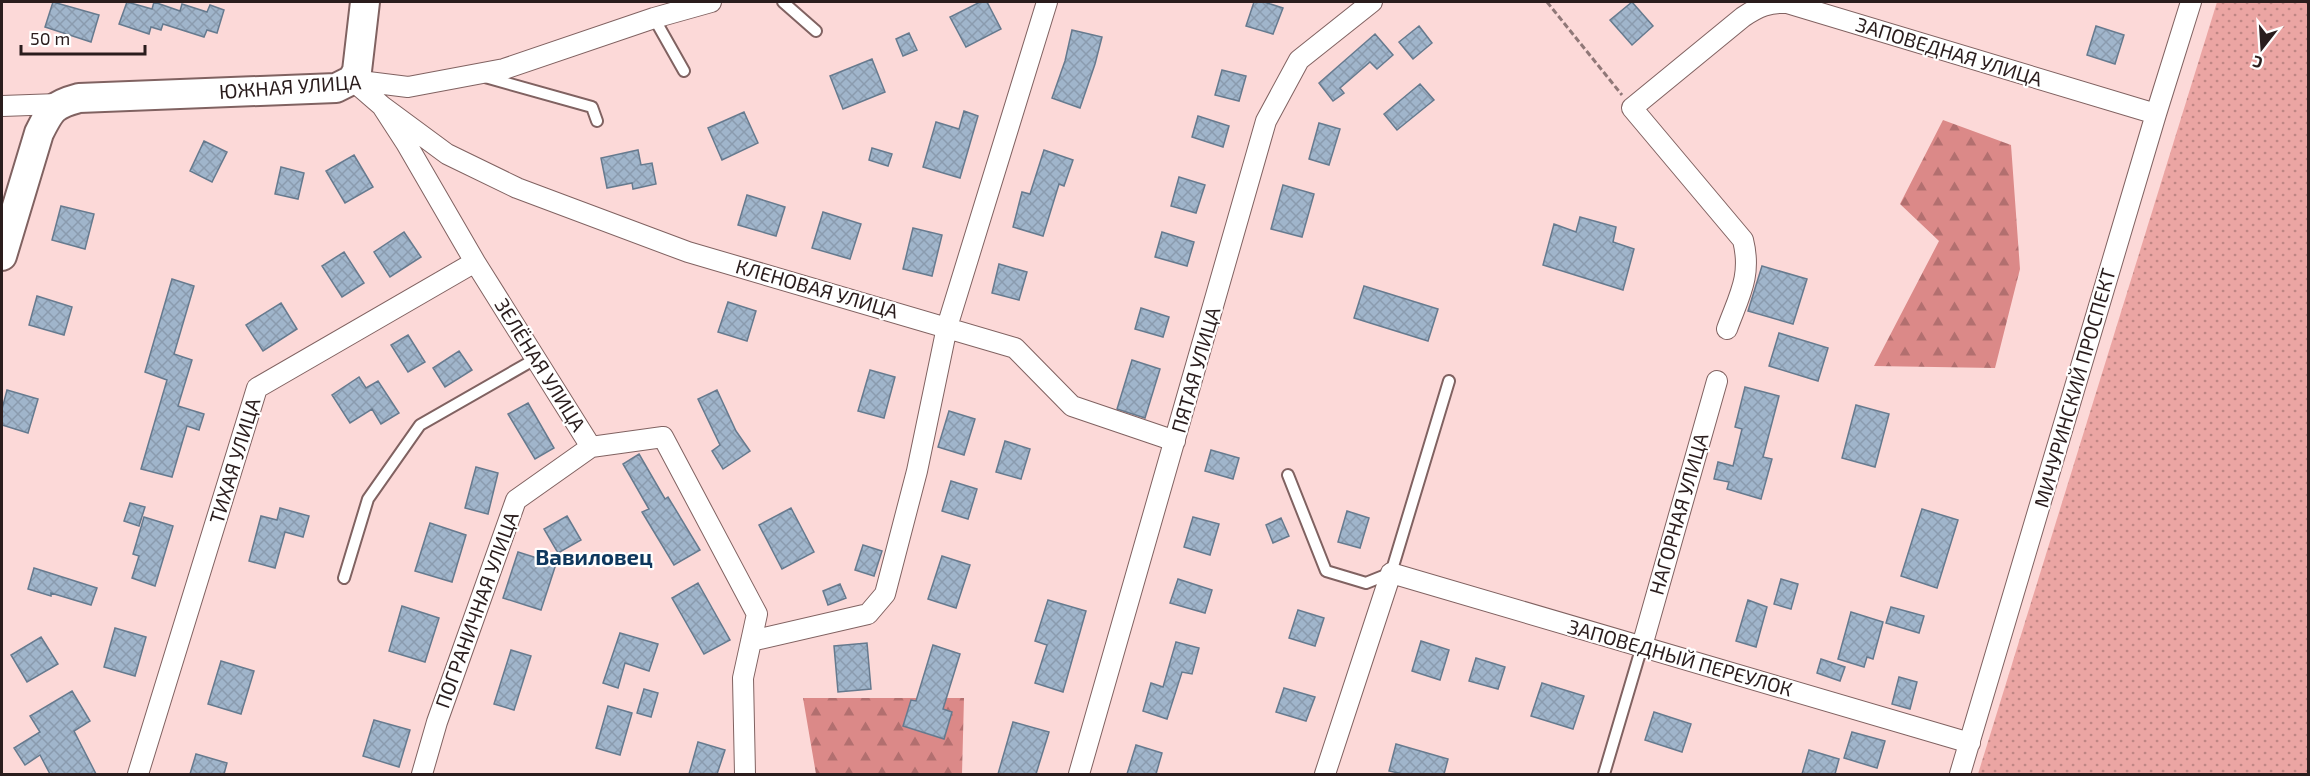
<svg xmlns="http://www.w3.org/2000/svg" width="2310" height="776" viewBox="0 0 2310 776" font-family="'Exo 2',sans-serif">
<defs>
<pattern id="grass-dots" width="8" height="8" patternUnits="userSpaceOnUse" patternTransform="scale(1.5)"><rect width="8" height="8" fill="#eba5a3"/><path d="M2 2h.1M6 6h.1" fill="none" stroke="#bf8684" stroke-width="1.8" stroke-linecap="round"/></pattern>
<pattern id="forest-firs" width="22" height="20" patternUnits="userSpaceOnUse" patternTransform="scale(1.5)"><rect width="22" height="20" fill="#db8988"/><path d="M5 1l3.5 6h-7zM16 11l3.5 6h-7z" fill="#b26f6f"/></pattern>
<pattern id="building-cross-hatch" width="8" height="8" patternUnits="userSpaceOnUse" patternTransform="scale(1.5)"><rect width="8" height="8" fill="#a0b5cb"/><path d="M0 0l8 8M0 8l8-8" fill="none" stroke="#8a9bae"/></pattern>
</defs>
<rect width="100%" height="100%" fill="#fcd9d8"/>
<path fill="url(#grass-dots)" d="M2217 2H2308V774H1978Z"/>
<path fill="url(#forest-firs)" d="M1943 120 2011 145 2020 269 1995 368 1874 366 1939 241 1900 204Z
M803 698H964L962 774H816Z"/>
<path fill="url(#building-cross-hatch)" stroke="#667a8e" stroke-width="1.5" d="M53 2 99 15 91 42 45 27Z
M127 2 152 9 154 2 180 11 182 4 207 12 210 5 224 10 217 33 207 30 204 37 163 24 161 30 151 27 149 34 119 24Z
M980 2H987L1001 29 966 47 950 17Z
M1254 2H1264L1283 8 1273 34 1246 26Z
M1632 2 1653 26 1632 45 1610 20Z
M1419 26 1432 43 1413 59 1399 42Z
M2096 26 2124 35 2115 64 2087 55Z
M1072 30 1102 37 1095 64 1080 108 1052 98 1065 61Z
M909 33 917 50 903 56 896 39Z
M1375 34 1393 55 1377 69 1370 62 1340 88 1344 93 1333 101 1319 83Z
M872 59 885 92 843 109 830 76Z
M1222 70 1246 76 1239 101 1215 95Z
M1420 84 1434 100 1397 130 1384 114Z
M964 111 978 116 960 178 923 167 936 122 959 129Z
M744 112 758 143 722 160 708 128Z
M1198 116 1229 126 1223 147 1192 137Z
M1319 123 1340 129 1329 165 1309 159Z
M204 141 227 152 212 182 190 171Z
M872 148 892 154 888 166 869 160Z
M638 150 641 165 652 163 656 184 633 189 632 183 607 188 601 158Z
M1044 150 1073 160 1064 186 1059 184 1043 236 1013 227 1022 192 1030 194Z
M354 155 373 187 345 203 326 171Z
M281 167 304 173 298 199 275 194Z
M1179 177 1205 185 1196 213 1171 206Z
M1283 185 1314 194 1302 237 1271 229Z
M747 195 785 207 776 236 738 225Z
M61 206 94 214 85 249 52 240Z
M823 212 861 224 850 259 812 248Z
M1580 217 1616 227 1613 242 1634 249 1623 290 1543 265 1554 224 1576 232Z
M913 228 942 235 932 276 903 269Z
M404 232 421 257 390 277 374 252Z
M1162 232 1194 242 1187 266 1155 257Z
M344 252 364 283 342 297 322 266Z
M999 264 1027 272 1019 300 992 293Z
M1762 266 1807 279 1793 324 1748 311Z
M172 279 194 286 174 354 192 360 178 406 204 414 199 430 187 426 172 477 141 469 167 380 145 372Z
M1364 286 1438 309 1428 341 1354 318Z
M37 296 72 307 64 335 29 325Z
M728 302 756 311 747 341 718 332Z
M281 303 297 329 263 351 246 325Z
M1141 308 1169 317 1163 337 1135 329Z
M1779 333 1828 348 1818 381 1769 366Z
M408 335 425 362 408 372 391 345Z
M459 351 472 370 445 387 433 368Z
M1132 360 1160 369 1145 418 1117 409Z
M870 370 895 377 884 418 858 411Z
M359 377 366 388 378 381 399 413 381 424 372 409 350 423 332 395Z
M1745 387 1779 396 1763 457 1772 459 1761 499 1727 489 1729 482 1714 479 1718 462 1733 466 1742 429 1735 427Z
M7 390 38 399 28 433 2 425V409Z
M717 390 736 431 750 451 723 469 712 451 720 445 698 399Z
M528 403 554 448 535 459 508 414Z
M1856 405 1889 414 1875 467 1842 458Z
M949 411 975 419 964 455 938 447Z
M1005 441 1030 449 1021 479 996 472Z
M1211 450 1239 458 1233 479 1205 471Z
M639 454 665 499 668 497 700 550 674 565 642 512 649 509 623 464Z
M476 467 498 473 488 514 465 508Z
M951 481 977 489 968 519 942 511Z
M130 503 145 507 139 526 124 521Z
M280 508 309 516 303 537 285 532 275 568 249 561 261 516 277 520Z
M791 508 814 552 782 569 759 525Z
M1922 509 1958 520 1937 588 1901 576Z
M1347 511 1369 518 1360 548 1338 542Z
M567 516 581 540 558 553 544 529Z
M144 517 173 526 155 586 132 578 139 556 133 554Z
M1193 517 1219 524 1210 555 1184 547Z
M1281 518 1289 536 1273 543 1266 525Z
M430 523 466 535 452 582 415 571Z
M863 545 882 551 874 576 855 570Z
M518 552 556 564 541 610 503 598Z
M942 556 970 565 956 608 928 599Z
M34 568 97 588 91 605 51 593V596L28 589Z
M1178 579 1212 590 1205 613 1170 603Z
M1781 579 1798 584 1791 609 1774 604Z
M698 583 730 640 704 654 672 598Z
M840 584 846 598 828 605 823 591Z
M1048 600 1086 611 1063 692 1035 683 1047 645 1035 641Z
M1748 600 1767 607 1756 647 1736 641Z
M402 606 439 618 425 662 389 651Z
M1891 607 1924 616 1919 633 1886 623Z
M1298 610 1324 618 1315 646 1289 638Z
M1851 612 1883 622 1873 659 1867 657 1864 667 1838 659Z
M115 628 146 637 135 676 104 667Z
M620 633 658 644 649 671 625 663 618 688 603 683Z
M41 637 58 664 27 682 11 655Z
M1421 641 1449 650 1440 680 1412 671Z
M1176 642 1199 648 1192 674 1182 672 1167 719 1143 711 1151 683 1163 687Z
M867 643 871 689 838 692 834 646Z
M933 645 960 654 943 709 952 712 944 739 903 726 911 700 916 701Z
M511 650 531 656 514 710 494 704Z
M1476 658 1505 667 1498 689 1469 681Z
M1821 659 1845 667 1840 681 1817 673Z
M221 661 254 671 241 714 208 704Z
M1899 677 1917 682 1910 709 1892 704Z
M1542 683 1584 696 1573 729 1531 716Z
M1284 688 1315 697 1306 721 1276 712Z
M644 689 658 693 651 717 637 713Z
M72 691 90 721 74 731 96 774H50L40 755 25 765 14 748 40 732 30 716Z
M608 706 632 713 620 755 596 748Z
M1654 712 1691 724 1682 752 1645 740Z
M374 720 410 730 399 767 363 756Z
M1013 722 1049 732 1036 774H998Z
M1852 732 1885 741 1877 768 1844 758Z
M698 742 725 750 717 774H689Z
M1396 744 1448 759 1444 774H1403L1389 771Z
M1136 745 1162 753 1156 774H1127Z
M1809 750 1839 759 1835 774H1802Z
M196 754 227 763 224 774H190Z"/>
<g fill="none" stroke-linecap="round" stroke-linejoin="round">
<g stroke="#806261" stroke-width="14">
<path id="lane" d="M783 2 816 31
M654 18 684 71
M485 77 592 107 597 121
M1288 475 1326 571 1366 583 1391 573 1449 381
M344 578 368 499 420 425 537 358
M1604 774 1642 646"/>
</g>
<g stroke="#806261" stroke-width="22">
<path id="street" d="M352 80 382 106 406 143 475 262 591 447
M352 80 408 87 504 69 654 18 711 2
M2 106 58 104
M382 106 447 154 517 188 688 252 1015 348 1072 406 1175 441
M1727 329C1739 296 1752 276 1743 240L1632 108 1743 17C1758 7 1769 2 1787 3L2156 114
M751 641 868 614 885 594 917 471 947 327 1047 2
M1642 646 1717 381
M138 774 257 388 475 262
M422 774 437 722 516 500 591 447 663 437 757 614 743 678 745 774
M1079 774 1266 121 1299 60 1372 2
M1325 774 1391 573 1970 743
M1960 774 2156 114 2191 2"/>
</g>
<g stroke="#806261" stroke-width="32">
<path id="secondary" d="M2 256 39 133C51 109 53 105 79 98L336 88 352 80 357 71 365 2"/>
</g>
<path stroke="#907878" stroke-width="3" stroke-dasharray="6 3" stroke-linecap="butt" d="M1547 2 1622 95"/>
<use href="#lane" stroke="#fff" stroke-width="10"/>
<use href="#street" stroke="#fff" stroke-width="20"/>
<use href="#secondary" stroke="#fff" stroke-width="28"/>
</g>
<g text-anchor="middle" stroke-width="4.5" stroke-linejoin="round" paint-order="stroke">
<g font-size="20" fill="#2a1d1d" stroke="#fff">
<text transform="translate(1949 52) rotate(17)" y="7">ЗАПОВЕДНАЯ УЛИЦА</text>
<text transform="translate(290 87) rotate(-4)" y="7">ЮЖНАЯ УЛИЦА</text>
<text transform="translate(817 289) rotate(16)" y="7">КЛЕНОВАЯ УЛИЦА</text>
<text transform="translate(540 365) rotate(58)" y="7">ЗЕЛЁНАЯ УЛИЦА</text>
<text transform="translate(1196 370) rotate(-74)" y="7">ПЯТАЯ УЛИЦА</text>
<text transform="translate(2075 388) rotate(-74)" y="7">МИЧУРИНСКИЙ ПРОСПЕКТ</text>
<text transform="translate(235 461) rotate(-73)" y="7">ТИХАЯ УЛИЦА</text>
<text transform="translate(1679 514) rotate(-74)" y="7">НАГОРНАЯ УЛИЦА</text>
<text transform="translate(477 610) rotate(-70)" y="7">ПОГРАНИЧНАЯ УЛИЦА</text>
<text transform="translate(1680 658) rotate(16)" y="7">ЗАПОВЕДНЫЙ ПЕРЕУЛОК</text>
</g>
<g font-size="22" font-weight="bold" fill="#0e375d" stroke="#fff">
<text x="594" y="565">Вавиловец</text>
</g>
</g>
<rect width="2310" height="776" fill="none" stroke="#2a1d1d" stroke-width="6"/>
<g transform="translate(2262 48) rotate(197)" stroke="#ffffff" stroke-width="4.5" paint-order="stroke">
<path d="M0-4.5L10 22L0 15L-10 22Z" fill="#2a1d1d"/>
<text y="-9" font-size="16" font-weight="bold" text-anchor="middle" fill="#2a1d1d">С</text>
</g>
<path d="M21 45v9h124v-9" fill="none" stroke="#2a1d1d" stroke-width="3"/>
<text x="30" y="45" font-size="18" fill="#2a1d1d" stroke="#ffffff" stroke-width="4.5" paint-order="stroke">50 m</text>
</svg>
